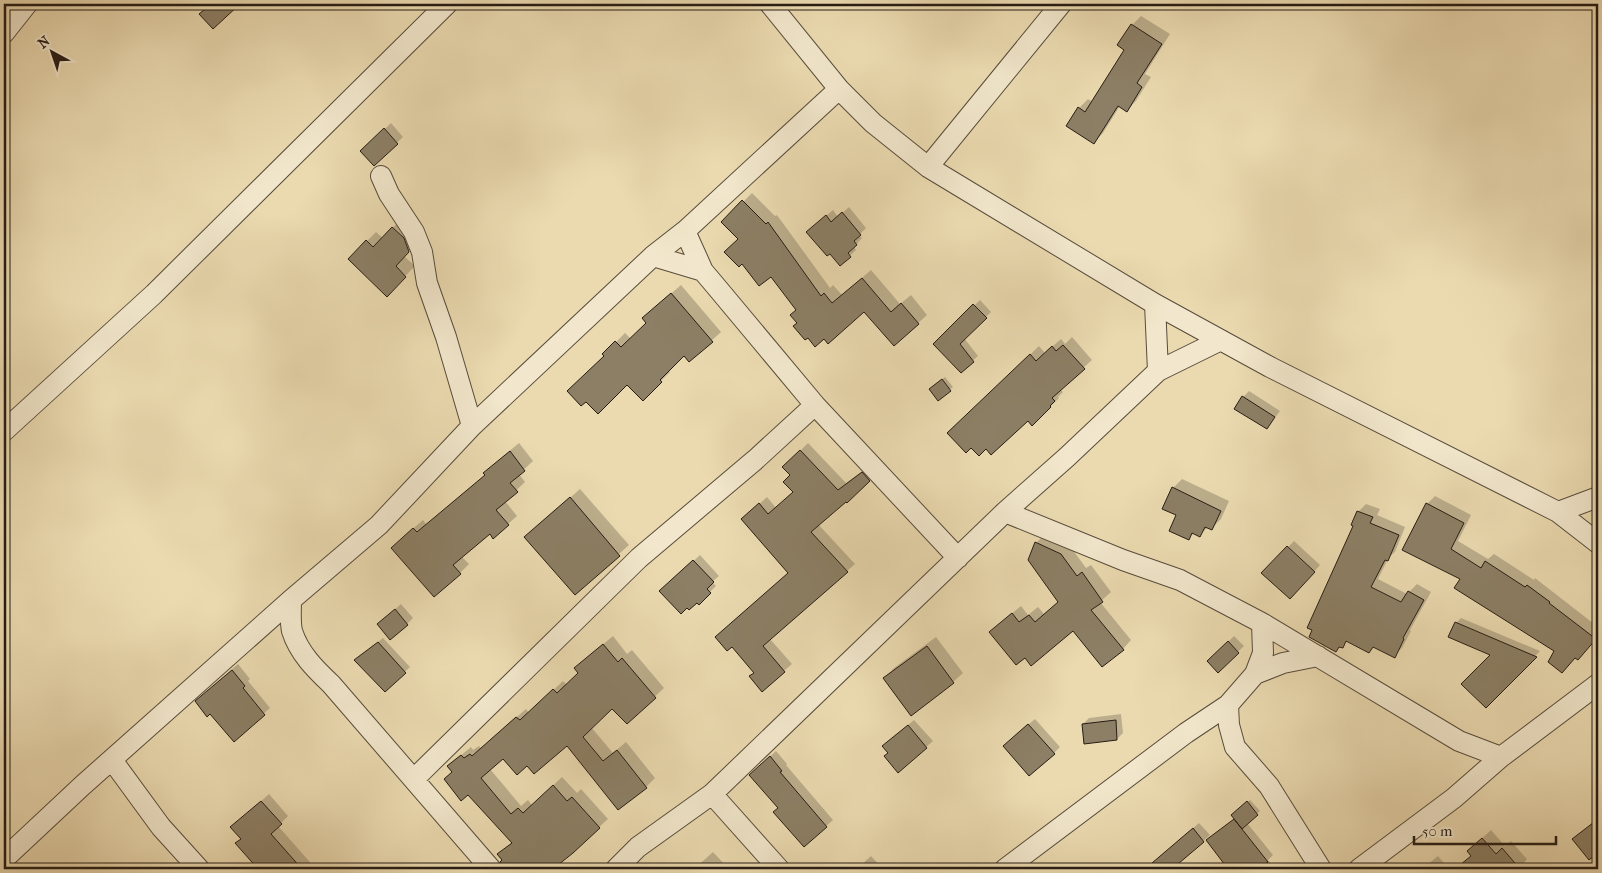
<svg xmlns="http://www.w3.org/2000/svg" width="1602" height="873" viewBox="0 0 1602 873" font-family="'IM FELL French Canon',serif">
<rect width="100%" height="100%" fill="#ebdab0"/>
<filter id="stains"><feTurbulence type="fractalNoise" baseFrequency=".004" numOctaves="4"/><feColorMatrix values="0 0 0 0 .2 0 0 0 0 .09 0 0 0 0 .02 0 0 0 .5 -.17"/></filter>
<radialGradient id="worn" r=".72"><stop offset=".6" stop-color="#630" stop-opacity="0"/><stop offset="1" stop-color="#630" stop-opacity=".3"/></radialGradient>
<path fill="#0003" d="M1141 16 1170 34 1145 74 1151 77 1136 101 1126 111 1120 106 1103 133 1094 142 1079 108 1088 99 1093 102 1126 49 1132 25Z
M391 123 403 137 374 165 368 145Z
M752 193 775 216 777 215 830 288 833 285 842 295 871 270 900 304 911 295 927 315 894 345 864 311 824 337 808 336 798 323 797 310 771 275 723 222Z
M849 207 866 228 859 235 862 238 854 247 856 250 841 264 814 226 833 210 838 217Z
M402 218 418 242 404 256 415 266 387 295 349 259 376 232 383 238Z
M681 285 721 332 689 361 684 355 668 370 670 372 643 399 604 354 625 333 631 339 648 323 652 310Z
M980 300 991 312 964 338 978 356 961 371 935 344Z
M1072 337 1092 360 1060 389 1063 392 1058 397 1059 398 1032 424 1028 419 957 425 1039 346 1045 353 1061 339 1065 344Z
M945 377 953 387 938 399 933 386Z
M1249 391 1280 411 1267 428 1243 397Z
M519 443 533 461 519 474 525 482 505 501 517 516 508 524 490 532 461 556 469 564 460 573 401 539 423 520 426 524 486 475 494 464Z
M808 443 846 483 870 466 876 473 847 501 818 524 855 564 770 639 792 664 762 690 755 673 732 645 790 572 750 512 767 497 776 508 794 492 792 475 784 467Z
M1182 479 1229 501 1221 519 1212 528 1208 527 1200 535 1194 533 1189 538 1178 514 1173 488Z
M580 489 629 545 575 593 526 537Z
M1435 496 1471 515 1458 541 1488 559 1494 554 1534 580 1535 578 1598 627V636L1578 659 1576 657 1562 671 1555 651 1462 578 1427 504Z
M1366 504 1380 509 1377 515 1405 527 1395 552 1389 557 1378 579 1407 594 1417 584 1431 592 1410 630 1411 631 1402 648 1394 656 1375 646 1369 652 1348 641 1336 650 1354 526 1358 512Z
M1044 535 1070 546 1086 568 1091 565 1111 592 1100 602 1131 640 1123 649 1073 629 999 624 1021 606 1028 615 1038 607 1044 614 1059 602 1036 543Z
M1294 541 1320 565 1296 592 1263 573Z
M700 555 719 576 712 582 716 586 699 603 697 601 661 591Z
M401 604 413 618 407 624 385 618Z
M1461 618 1540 651 1486 706 1492 654 1456 623Z
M613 636 627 654 632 650 664 688 627 723 612 707 591 727 613 753 626 742 655 778 646 787 567 745 527 764 503 758 490 769 521 806 528 800 532 805 562 777 577 793 581 789 608 819 557 865 560 869H504L503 860 499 854 512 842 448 766 471 747 473 750 479 746 481 748 526 709 529 713 563 681 567 685 579 673 575 668Z
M1234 636 1244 646 1218 671 1209 661Z
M936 637 963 673 953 682 885 678 894 668Z
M383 638 410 667 385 690 356 660Z
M238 664 250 679 248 681 270 708 234 740 203 695Z
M1121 714 1123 733 1117 739 1083 724 1089 718Z
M1035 719 1060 747 1054 753 1010 740Z
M914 720 933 741 898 771 889 753 890 740Z
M776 751 787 764 786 765 833 820 804 846 757 769Z
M1598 751V759L1595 755Z
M269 794 288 816 278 826 316 869H260L237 843 242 838 240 820Z
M1250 800 1260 811 1247 823 1273 855 1268 860 1274 867 1273 869H1232L1209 840 1235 818V813Z
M1199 823 1210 835 1180 861 1176 843Z
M1491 830 1505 846 1511 841 1527 859 1523 864 1526 867 1524 869H1455L1472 855 1478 842Z
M713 852 729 869H694Z
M871 856 883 869H857Z
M1438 856 1449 869H1422Z"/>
<path fill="#8c7f65" stroke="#261c14" d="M211 4H240L213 29 199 14Z
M1131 24 1162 44 1137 83 1142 87 1127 112 1118 106 1094 144 1066 126 1078 107 1085 112 1124 50 1117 45Z
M384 128 398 144 374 166 360 151Z
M742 200 766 224 768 222 821 296 824 293 832 303 862 278 891 312 901 303 919 324 894 346 864 312 828 344 824 339 815 347 808 338 805 340 793 326 797 323 790 315 796 310 771 277 759 286 742 264 739 267 724 252 738 239 721 222Z
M842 212 861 235 854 241 857 245 848 253 851 257 840 266 830 254 827 256 806 232 826 215 831 222Z
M392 227 404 238 409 252 396 266 406 277 387 297 348 259 366 240 373 247Z
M671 293 713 342 689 362 684 356 660 380 662 382 643 401 627 385 598 414 586 402 581 406 567 391 604 356 602 354 615 341 621 347 646 323 642 318Z
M973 304 987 318 960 344 974 362 961 373 933 344Z
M1063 345 1085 369 1052 398 1055 401 1050 406 1051 407 1032 426 1028 421 991 455 986 449 979 456 971 448 966 453 947 433 1030 354 1036 361 1052 346 1056 351Z
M942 379 951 391 938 401 929 389Z
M1242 396 1275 417 1267 429 1234 409Z
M800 450 838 490 862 472 870 481 847 503 846 502 811 532 848 572 763 646 785 672 762 692 749 676 754 673 732 647 727 651 715 637 788 573 741 519 759 503 768 514 793 492 783 482 790 475 782 467Z
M510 451 525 471 510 483 518 492 496 510 509 525 493 539 490 534 453 565 461 574 434 597 391 548 413 528 417 532 485 475 483 473Z
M1172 487 1221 511 1212 530 1205 527 1200 537 1192 533 1189 540 1169 531 1176 515 1162 509Z
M570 497 620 556 575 595 524 537Z
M1426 503 1464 523 1451 549 1481 568 1485 561 1525 587 1527 585 1550 602 1549 603 1596 639 1578 660 1575 658 1562 673 1548 662 1554 651 1454 588 1460 579 1402 550Z
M1357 511 1373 517 1370 523 1399 535 1388 561 1385 560 1371 587 1401 602 1408 591 1424 600 1403 638 1404 639 1395 658 1373 647 1369 653 1346 641 1343 648 1339 647 1336 652 1309 637 1312 630 1307 628 1353 526 1351 525Z
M1035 542 1061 554 1077 576 1082 572 1103 602 1091 610 1124 650 1102 667 1073 631 1031 666 1025 658 1016 665 989 632 1012 613 1019 622 1029 615 1035 622 1058 602 1028 560Z
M1287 546 1315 572 1290 599 1261 573Z
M693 560 714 582 707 589 711 593 699 605 697 603 689 610 687 608 681 614 659 591Z
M395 609 408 625 390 640 377 624Z
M1455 622 1537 657 1486 708 1461 684 1490 655 1448 637Z
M1228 641 1239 653 1218 673 1207 661Z
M378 642 406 673 385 692 354 660Z
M603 644 618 662 622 658 656 698 627 724 612 709 583 737 603 761 617 750 647 788 618 810 567 746 534 774 527 766 517 775 503 759 481 778 511 814 518 808 523 813 553 785 567 801 572 797 600 828 573 853 553 869H503L500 862 502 860 497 854 512 843 468 795 461 801 444 779 452 772 447 766 461 755 464 758 470 754 472 756 516 717 520 720 553 689 557 693 578 673 574 668Z
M927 646 954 683 911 716 883 678Z
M232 670 245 686 243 688 265 715 234 742 210 714 207 717 195 701Z
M1116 720 1117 740 1084 744 1082 724Z
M1028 724 1055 754 1029 776 1003 746Z
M908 725 927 748 898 773 884 756 888 753 882 746Z
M770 756 782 771 780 772 827 827 804 847 773 812 778 808 749 775Z
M261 801 282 824 271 834 302 869H258L235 843 241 839 230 827Z
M1247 801 1258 815 1242 829 1231 815Z
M1234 819 1268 862 1258 869H1228L1206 840Z
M1598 819V853L1589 860 1572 839Z
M1193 828 1204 842 1172 869H1145Z
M1482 838 1496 854 1502 848 1520 869H1455L1471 856 1467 851Z"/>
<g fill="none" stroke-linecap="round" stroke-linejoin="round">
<g stroke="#574c3b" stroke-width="22">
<path id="street" d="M770 4 839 89 873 123 928 167 1155 304 1270 367 1558 512 1598 543
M4 33 27 4
M928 167 1061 4
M381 176 389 194 414 232 422 252 427 283 446 337 472 426
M685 231 703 271 719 290 815 405 958 558
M653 256 703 271
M1155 304 1158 371
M4 431 154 294 447 4
M1005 512 1123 560 1180 580 1262 623 1459 741 1501 757
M1558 512 1598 497
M291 600C291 610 290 622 292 631 299 653 315 669 331 684L491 869
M1255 674 1283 663 1318 656
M1228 705 1229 725 1235 747 1269 786 1321 869
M112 760 161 827 199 869
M414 779 639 558 755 460 815 405
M712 794 779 869
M4 859 83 785 291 600 379 525 472 426 653 256 685 231 839 89
M616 869 638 847 712 794 1005 512 1067 457 1158 371 1221 340
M1005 869 1186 733 1228 705 1255 674 1263 653 1262 623
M1359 869 1454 798 1501 757 1598 684"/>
</g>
<use href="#street" stroke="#f2e7cc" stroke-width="20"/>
</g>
<rect width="1602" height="873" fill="none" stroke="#ebdab0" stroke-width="20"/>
<rect x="5" y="5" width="1592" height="863" fill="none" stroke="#261c14" stroke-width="2.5"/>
<rect x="10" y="10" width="1582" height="853" fill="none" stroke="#261c14"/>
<g transform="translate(52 52) rotate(320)" stroke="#f2e7cc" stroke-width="4" paint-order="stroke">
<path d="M0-4L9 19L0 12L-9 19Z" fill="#261c14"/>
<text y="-8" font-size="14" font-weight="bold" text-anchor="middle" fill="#261c14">N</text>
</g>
<path d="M1414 836v8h142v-8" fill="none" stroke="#261c14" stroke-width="2.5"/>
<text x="1422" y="836" font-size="15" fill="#261c14" stroke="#f2e7cc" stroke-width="4" paint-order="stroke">50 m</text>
<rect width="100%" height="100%" filter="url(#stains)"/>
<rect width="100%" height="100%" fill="url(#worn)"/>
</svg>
